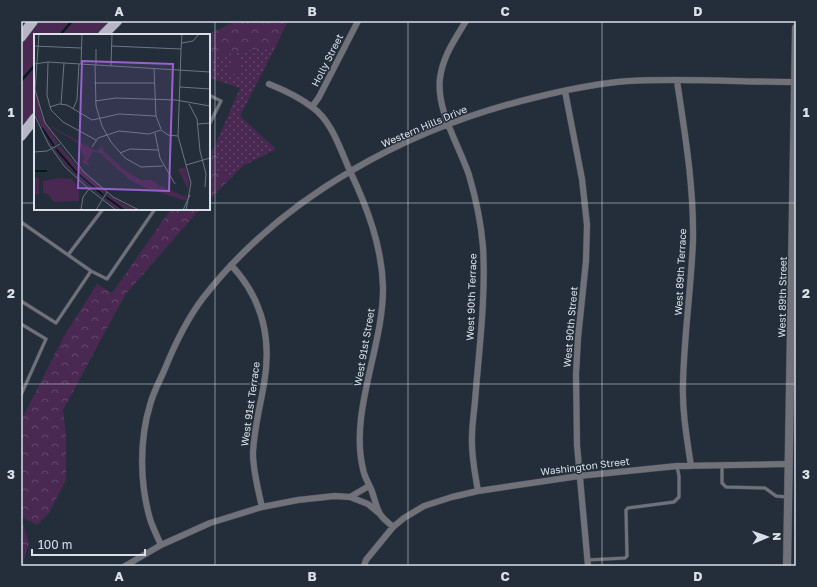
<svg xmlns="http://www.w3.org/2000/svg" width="817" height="587" viewBox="0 0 817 587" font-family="'Golos Text',sans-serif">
<defs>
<pattern id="grass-dots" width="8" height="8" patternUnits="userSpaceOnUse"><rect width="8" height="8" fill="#492951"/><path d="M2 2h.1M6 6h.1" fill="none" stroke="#63486a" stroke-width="1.8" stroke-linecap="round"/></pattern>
<pattern id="forest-crowns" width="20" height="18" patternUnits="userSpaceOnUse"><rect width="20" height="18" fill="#492951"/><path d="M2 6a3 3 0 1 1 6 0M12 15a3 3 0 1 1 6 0" fill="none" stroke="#63486a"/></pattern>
</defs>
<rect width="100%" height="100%" fill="#232e3a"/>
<path fill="url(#grass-dots)" d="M263 48 273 52 240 116 276 149 243 166 233 176 216 170 219 158 214 148 240 88 209 78V62L212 56Z"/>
<path fill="url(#forest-crowns)" d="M236 21H288L273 52 262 48 213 56 209 62V35H207Z
M214 148 219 158 216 170 233 176 209 200V154Z
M171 209H200L125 295 63 410 66 436V480L49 513 37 525 21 517 22 419 64 336 97 284 112 293Z
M21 518 29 543 22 566H21Z"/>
<path fill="#492951" d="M39 21H109L96 35H35V109L21 127V44Z
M240 55 242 73 228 75 227 67 233 66 232 56Z"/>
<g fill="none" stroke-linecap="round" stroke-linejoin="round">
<path stroke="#041c19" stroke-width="2.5" d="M60 35 72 21
M21 81 35 65"/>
<g stroke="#404a56" stroke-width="4">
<path id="service" d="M209 95 221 101 209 125
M21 222 91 271 56 323 21 301
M68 255 103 209
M91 271 107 279 155 209
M21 324 46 339 21 395
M722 465V483L726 487 765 488 776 496 787 497
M588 560 625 558 627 556 626 510 628 508 674 502 679 497V476L677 466"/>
</g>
<g stroke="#404a56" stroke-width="7">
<path id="minor" d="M466 21C455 39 443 56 440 78 436 110 459 145 469 175 476 199 481 222 483 247 486 297 479 350 475 401 474 413 472 425 472 437 471 455 475 473 478 491
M677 81C685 134 694 187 693 241 691 289 684 336 683 384 682 411 687 439 691 466
M269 84C284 90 299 97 312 107 332 121 340 149 350 171 367 207 382 246 383 287 384 345 349 412 363 469 364 476 368 482 371 489 374 496 376 507 380 514 383 519 389 523 393 527L366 560 364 566
M565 91 582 179 587 225 586 261 578 338 576 374 577 445 588 566
M312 107 319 97 358 21
M231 265C263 299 272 339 264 384 260 407 254 429 253 453 253 471 258 489 262 507
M350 497 368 504 380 514
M393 527 404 518 424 506 452 497 478 491 579 476 677 466 789 464
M161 545C157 536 153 528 150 519 140 484 139 441 150 405 153 393 159 382 164 371 174 346 187 319 203 298 283 195 409 128 533 98 565 90 597 83 629 81 684 78 740 82 795 82
M125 566 161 545 210 523 262 507 298 500 335 496 350 497 369 486"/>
</g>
<g stroke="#404a56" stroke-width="9">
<path id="tertiary" d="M787 566 796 28"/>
</g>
<g stroke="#404a56" stroke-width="11">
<path id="primary" d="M103 35 117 21
M21 37 33 21
M21 136 35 118"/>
</g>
<use href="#service" stroke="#717179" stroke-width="3"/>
<use href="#minor" stroke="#717179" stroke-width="6"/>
<use href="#tertiary" stroke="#717179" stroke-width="8"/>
<use href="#primary" stroke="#b6b6c6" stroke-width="10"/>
</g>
<path fill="none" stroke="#d9e0e8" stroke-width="1" stroke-opacity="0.55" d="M215 21V566M408 21V566M602 21V566M21 203H35M209 203H796M21 384H796"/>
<g text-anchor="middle" stroke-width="3" stroke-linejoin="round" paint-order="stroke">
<g font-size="10" fill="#d9e0e8" stroke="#232e3a">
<text transform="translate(327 60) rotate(-63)" y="4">Holly Street</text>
<text transform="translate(424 126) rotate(-23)" y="4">Western Hills Drive</text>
<text transform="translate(680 272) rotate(-87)" y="4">West 89th Terrace</text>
<text transform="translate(471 297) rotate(-88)" y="4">West 90th Terrace</text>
<text transform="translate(782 297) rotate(-89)" y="4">West 89th Street</text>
<text transform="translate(570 327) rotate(-85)" y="4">West 90th Street</text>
<text transform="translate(364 347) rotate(-80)" y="4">West 91st Street</text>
<text transform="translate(250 404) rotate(-82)" y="4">West 91st Terrace</text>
<text transform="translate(585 466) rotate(-7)" y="4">Washington Street</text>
</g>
</g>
<g transform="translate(34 34)">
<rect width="176" height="176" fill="#232e3a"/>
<path d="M53 112 63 117 68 112 71 121 59 117 56 123 53 121Z" fill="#492951"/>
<path d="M17 93H19L53 112V121L56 123 53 127 56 133 48 128 51 125 44 109ZM72 119 90 136 107 146H118L125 151 124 153 128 152 151 163 154 156 144 135 151 133 155 148 152 167 109 153 96 146 68 121Z" fill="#492951"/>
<path d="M0 44 7 81 24 109 18 114 0 77ZM26 112 45 134 71 157 68 163 33 133 19 115ZM0 144H5V160H0ZM24 144 38 145 45 154V167L20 168 14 160 9 159V147ZM74 160 89 170 103 176H83L70 165Z" fill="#492951"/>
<path fill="none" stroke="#041c19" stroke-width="2" d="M8 94 20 112M22 115 41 137 69 161M0 137H13M72 163 90 176"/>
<path fill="none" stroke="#6c7580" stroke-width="1" d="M5 0 1 56 11 89 50 138 79 163 105 176M148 9 159 7 165 0M0 12 47 14M77 12 147 15M147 16 144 102 157 149 152 176M147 16 148 0M14 28 13 61 17 76 29 88 62 106M0 30 14 28 176 38M47 30 48 0M61 31 62 72 68 92 77 108 91 124 107 133 129 132M62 31V15M77 32 78 0M120 34 122 82 127 95M60 49H120M146 53 176 55M61 67 82 64 142 66 176 72M27 70 30 29M155 70 163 85 166 117 172 140 171 153M16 73 25 70 33 71 58 86 85 80 122 82M39 75 43 66 45 30M0 80 15 111 31 133 55 155 82 176M164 90 176 89M121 99 126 124 141 150M58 113 64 104 85 97 115 100 127 96 134 101 144 102M0 118 13 117 26 110M86 119 96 115 124 116M152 131 176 124M47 176 49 163 55 155M62 176 73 158M149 176 156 161"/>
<path fill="#9762cb" fill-opacity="0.15" stroke="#9762cb" stroke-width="2" d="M48 27 139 30 135 157 44 154Z"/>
<rect width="176" height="176" fill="none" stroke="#d9e0e8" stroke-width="2"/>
</g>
<rect width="817" height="587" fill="none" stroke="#232e3a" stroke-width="44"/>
<g transform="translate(767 537) rotate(88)" stroke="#232e3a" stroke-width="3" paint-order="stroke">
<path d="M0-3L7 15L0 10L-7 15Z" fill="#d9e0e8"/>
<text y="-6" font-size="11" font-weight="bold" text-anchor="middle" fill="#d9e0e8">N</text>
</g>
<path d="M32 549v6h113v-6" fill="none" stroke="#d9e0e8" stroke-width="2"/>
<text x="38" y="549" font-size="12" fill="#d9e0e8" stroke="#232e3a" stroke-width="3" paint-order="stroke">100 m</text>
<rect x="22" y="22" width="773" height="543" fill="none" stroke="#d9e0e8" stroke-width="1.5"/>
<g font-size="13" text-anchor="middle" font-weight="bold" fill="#d9e0e8">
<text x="119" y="16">A</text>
<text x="312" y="16">B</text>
<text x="505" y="16">C</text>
<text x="698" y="16">D</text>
<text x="11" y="117">1</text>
<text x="806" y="117">1</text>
<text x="11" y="298">2</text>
<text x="806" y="298">2</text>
<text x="11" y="479">3</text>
<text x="806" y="479">3</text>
<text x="119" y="581">A</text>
<text x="312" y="581">B</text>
<text x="505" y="581">C</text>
<text x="698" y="581">D</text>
</g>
</svg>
